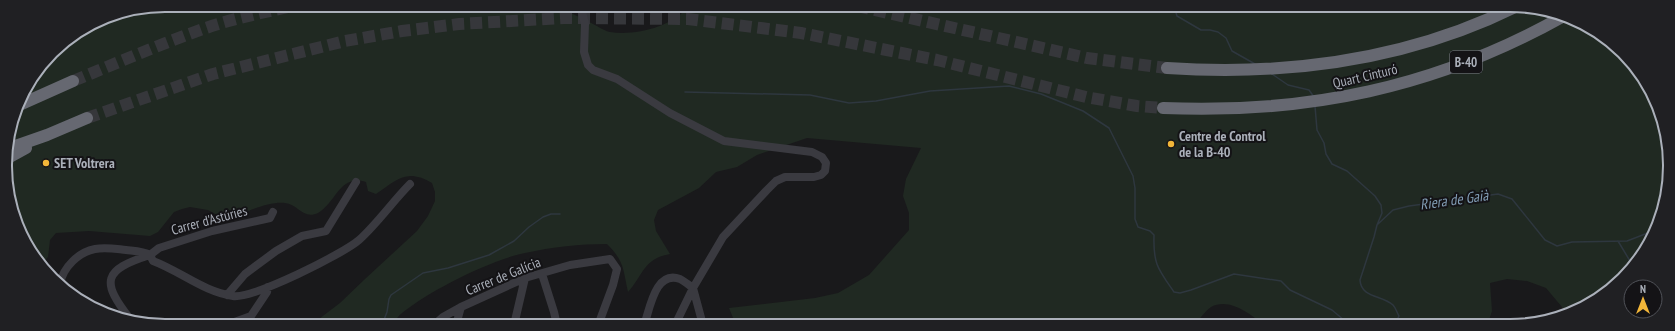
<svg xmlns="http://www.w3.org/2000/svg" width="1675" height="331" viewBox="0 0 1675 331" font-family="'PT Sans Narrow',sans-serif">
<rect width="100%" height="100%" fill="#19191b"/>
<path fill="#202922" d="M166 5H554C567 11 580 17 593 24 598 26 604 31 610 32 634 36 674 27 688 6H1530L1590 26 1637 68 1664 124 1669 186 1654 236 1623 279 1580 310 1567 313 1546 288 1527 281 1507 279 1490 283 1492 311 1487 326 1264 325C1251 315 1230 297 1211 307 1205 311 1199 320 1194 325H736L729 308 815 298 838 293 869 275 909 230V213L903 196 906 179 921 148 807 138 757 155 737 167 716 172 699 188 658 210 654 220 656 231 670 254C643 259 644 274 628 292 623 270 625 262 607 244 580 244 552 247 525 253 490 260 429 291 402 313 398 316 395 321 392 325H311L340 303 365 279 417 231 428 216 435 201V192L432 183C406 168 397 180 376 194L368 191 366 182C339 174 337 202 318 213 303 220 298 204 285 203 267 201 242 214 226 220L208 210 190 207 182 209 174 212 158 232 150 236 89 231 56 233 50 240 48 257 41 264 14 217 5 155 17 104 52 52 104 17Z"/>
<g fill="none" stroke-linecap="round" stroke-linejoin="round">
<path stroke="#2e373f" stroke-width="1.5" d="M1174 6 1177 16 1201 30H1210L1218 32 1226 38 1232 51 1255 64
M1272 74 1288 85 1309 90 1314 97
M685 92 810 95 849 103 876 101 930 91 1009 86 1041 94 1083 111 1109 128 1133 176 1135 188V219L1138 227 1150 231 1154 235C1153 264 1158 269 1174 292L1180 293 1191 290 1234 274 1281 281 1290 290 1332 310 1351 326
M1315 106 1317 130 1324 143 1326 154 1332 164 1347 171 1375 196 1381 205 1382 213 1377 225 1374 237 1360 280C1361 298 1382 295 1393 305 1396 308 1397 313 1399 316L1394 326
M1378 224 1393 210 1409 206 1498 194 1512 199 1545 240 1557 246 1572 242 1627 241 1653 231 1656 229
M1618 241 1633 266
M382 325 387 312 389 299 391 295 423 273 448 268 489 255 514 241 529 227 543 217 551 214H560"/>
<path stroke="#36373b" stroke-width="12" stroke-dasharray="12 6" stroke-linecap="butt" d="M857 6 1087 58 1167 68
M73 81C117 63 160 44 206 28 235 18 266 12 297 5
M87 118 213 74 345 41 402 31 459 24 564 18 688 19 801 33 937 60 1086 97 1137 106 1163 108"/>
<path stroke="#3a3a40" stroke-width="8" d="M578 5 582 12 585 24 584 52 588 65 593 70 617 79 670 113 724 141 812 152 822 157 826 163 825 171 821 175 814 177H785L776 181 767 190 723 237 693 288 675 325
M542 274 554 312 557 325
M60 284C63 267 79 252 95 249 106 247 116 249 126 250 135 251 143 251 150 255L159 248 212 231 270 218 273 212
M693 288 703 325
M227 295 245 274 276 251 302 236 326 231 356 182
M131 320C100 281 103 270 150 255L153 261C180 271 204 292 233 296 253 299 343 254 359 240 377 224 393 201 410 184
M226 325 251 316 267 292 268 287
M434 325 443 317 461 307 525 278 570 265 610 259 617 269 613 285 600 320 599 325
M456 325 461 307
M514 325 525 278
M644 325C650 309 655 270 680 279 684 281 689 285 693 288"/>
<path stroke="#666871" stroke-width="12" d="M1167 68C1287 76 1408 60 1517 6
M17 106 73 81
M1163 108C1307 114 1435 88 1562 17
M7 149 47 135 87 118
M6 159 26 148"/>
</g>
<g fill="#f2b639" stroke="#141316" stroke-width="1.5">
<circle cx="1171" cy="144" r="4"/>
<circle cx="46" cy="163" r="4"/>
</g>
<g text-anchor="middle" stroke-width="4" stroke-linejoin="round" paint-order="stroke">
<rect fill="#141316" stroke="#7e8189" stroke-width="1" x="1450" y="51" width="32" height="22" rx="3"/>
<g font-size="13" font-weight="bold" fill="#abb0ba">
<text x="1466" y="67">B-40</text>
</g>
<g font-size="14" fill="#abb0ba" stroke="#141316">
<text transform="translate(1365 76) rotate(-13)" y="5">Quart Cinturó</text>
<text transform="translate(209 220) rotate(-15)" y="5">Carrer d'Astúries</text>
<text transform="translate(503 276) rotate(-22)" y="5">Carrer de Galícia</text>
</g>
<g font-size="14" font-weight="bold" fill="#abb0ba" stroke="#141316" text-anchor="start">
<text x="1179" y="141">Centre de Control<tspan x="1179" dy="16">de la B-40</tspan></text>
<text x="54" y="168">SET Voltrera</text>
</g>
<g font-size="15" font-style="italic" fill="#829db5" stroke="#141316">
<text transform="translate(1454 200) rotate(-8)" y="5">Riera de Gaià</text>
</g>
</g>
<path d="M0 0H1675V331H0ZM165 12H1510A153 153 0 0 1 1663 165V166A153 153 0 0 1 1510 319H165A153 153 0 0 1 12 166V165A153 153 0 0 1 165 12Z" fill="#202023" fill-rule="evenodd"/>
<path fill="none" stroke="#abb0ba" stroke-width="2" d="M165 12H1510A153 153 0 0 1 1663 165V166A153 153 0 0 1 1510 319H165A153 153 0 0 1 12 166V165A153 153 0 0 1 165 12Z"/>
<g transform="translate(1643 299)"><circle r="19" fill="#141316" stroke="#505258"/>
<path d="M0-3L7 15L0 10L-7 15Z" fill="#f2b639"/>
<text y="-6" font-size="11" font-weight="bold" text-anchor="middle" fill="#abb0ba">N</text>
</g>
</svg>
